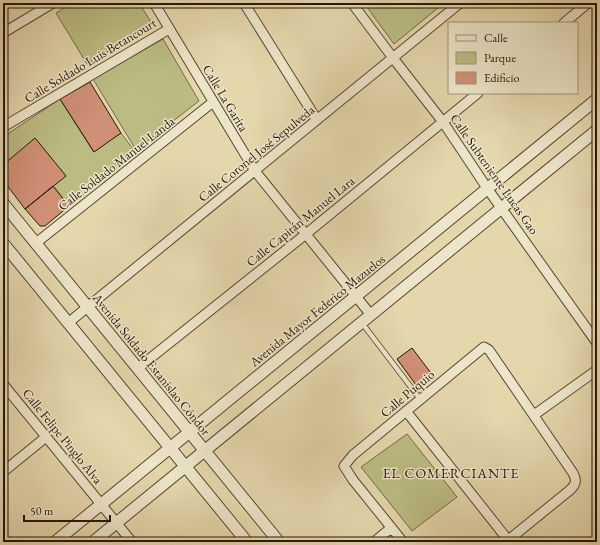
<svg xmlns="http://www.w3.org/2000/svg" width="600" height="545" viewBox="0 0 600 545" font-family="'EB Garamond',serif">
<rect width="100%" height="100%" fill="#e4d7ac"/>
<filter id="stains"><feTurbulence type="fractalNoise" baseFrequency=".005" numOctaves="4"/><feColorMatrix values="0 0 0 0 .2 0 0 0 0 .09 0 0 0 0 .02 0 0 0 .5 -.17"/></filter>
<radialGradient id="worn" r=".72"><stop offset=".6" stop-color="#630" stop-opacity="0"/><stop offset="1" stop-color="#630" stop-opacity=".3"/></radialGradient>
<path fill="#bbbc84" stroke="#716a46" d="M72 3H139L153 25 87 64 56 13Z
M364 3H444L394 44Z
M163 39 199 101 136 150 93 79Z
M60 99 93 151 121 133 136 153 69 206 53 186 3 165V137Z
M407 434 457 497 412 531 361 467Z"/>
<path fill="#d09075" stroke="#271707" d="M90 82 121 133 94 152 60 99Z
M35 138 66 176 25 209 3 180V165Z
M53 186 69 206 45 226H40L25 209Z
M412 348 434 377 419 389 397 359Z"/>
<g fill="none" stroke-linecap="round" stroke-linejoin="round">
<g stroke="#564730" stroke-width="6">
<path id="service" d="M362 323 420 399"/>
</g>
<g stroke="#564730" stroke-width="11">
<path id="minor" d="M154 3 255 171 371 315
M244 3 317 120
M352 3 393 58 443 122 487 188 597 343
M564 23 588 3
M3 33 53 3
M3 127 169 29
M36 243 213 102
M68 323 460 3
M138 368 306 234 478 93
M3 384 132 542
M406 411 508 540 512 542
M534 415 597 370
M3 472 46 437
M374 542 391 528
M403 542 353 480 344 466 353 455 484 347 489 350 573 473C577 480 576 485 570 490L506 542"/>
</g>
<g stroke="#564730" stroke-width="13">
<path id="tertiary" d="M3 203 279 542
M3 243 247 542
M55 542 597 99
M93 542 597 130"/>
</g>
<use href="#service" stroke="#ede5c9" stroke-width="4.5"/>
<use href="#minor" stroke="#ede5c9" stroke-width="9"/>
<use href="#tertiary" stroke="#ede5c9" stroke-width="11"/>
</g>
<g text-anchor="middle" stroke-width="3" stroke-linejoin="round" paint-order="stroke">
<g font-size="13" fill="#271707" stroke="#ede5c9">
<text transform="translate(90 60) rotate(-31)" y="5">Calle Soldado Luis Betancourt</text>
<text transform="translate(226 98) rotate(59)" y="5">Calle La Garita</text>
<text transform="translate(256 153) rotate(-39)" y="5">Calle Coronel José Sepulveda</text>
<text transform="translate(116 163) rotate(-38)" y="5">Calle Soldado Manuel Landa</text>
<text transform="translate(495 174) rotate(55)" y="5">Calle Subteniente Lucas Gao</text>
<text transform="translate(300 221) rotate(-39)" y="5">Calle Capitán Manuel Lara</text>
<text transform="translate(317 310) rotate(-39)" y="5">Avenida Mayor Federico Mazuelos</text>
<text transform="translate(152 364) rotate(51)" y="5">Avenida Soldado Estanislao Cóndor</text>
<text transform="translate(407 393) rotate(-40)" y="5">Calle Puquio</text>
<text transform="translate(63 436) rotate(51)" y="5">Calle Felipe Pinglo Alva</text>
</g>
<g font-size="14" letter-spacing="1" fill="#271707" stroke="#ede5c9">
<text x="451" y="478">EL COMERCIANTE</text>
</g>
</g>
<rect width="600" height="545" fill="none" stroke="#e4d7ac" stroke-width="16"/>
<rect x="4" y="4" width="592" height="537" fill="none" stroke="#271707" stroke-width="2"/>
<rect x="8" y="8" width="584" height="529" fill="none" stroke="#271707"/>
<rect x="448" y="22" width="130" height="72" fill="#ede5c9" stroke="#9e937b"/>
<rect x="456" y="35" width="20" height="6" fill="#ede5c9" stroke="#9e937b"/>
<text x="484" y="42" font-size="12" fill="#271707">Calle</text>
<rect x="456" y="52" width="20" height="12" fill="#bbbc84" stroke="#9e937b"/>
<text x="484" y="62" font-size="12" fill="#271707">Parque</text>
<rect x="456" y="72" width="20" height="12" fill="#d09075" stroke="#9e937b"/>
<text x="484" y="82" font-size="12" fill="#271707">Edificio</text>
<path d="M24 515v6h86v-6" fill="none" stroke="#271707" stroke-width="2"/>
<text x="30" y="515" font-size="12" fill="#271707" stroke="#ede5c9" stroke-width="3" paint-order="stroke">50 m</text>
<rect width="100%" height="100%" filter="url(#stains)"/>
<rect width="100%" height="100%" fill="url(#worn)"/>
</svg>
